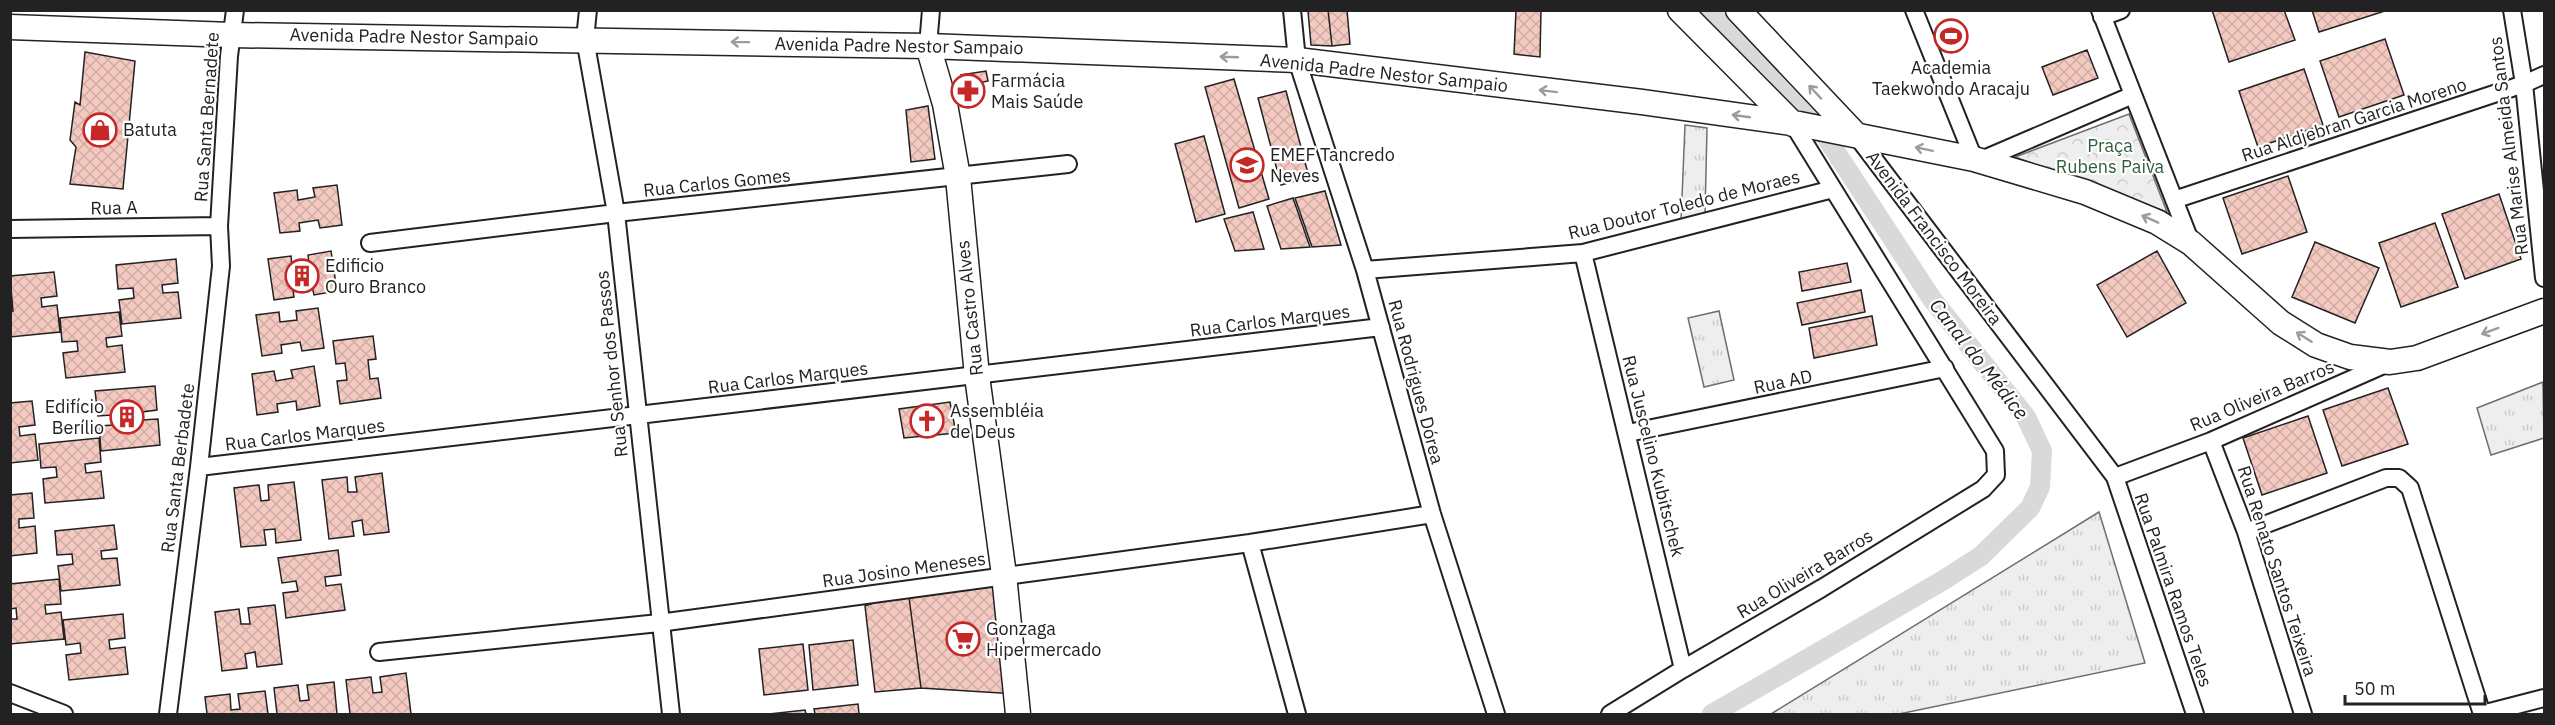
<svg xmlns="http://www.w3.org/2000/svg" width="2555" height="725" viewBox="0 0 2555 725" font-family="'IBM Plex Sans',sans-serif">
<defs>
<pattern id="grass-tufts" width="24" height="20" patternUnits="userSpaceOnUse" patternTransform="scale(1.5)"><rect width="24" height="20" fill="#eee"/><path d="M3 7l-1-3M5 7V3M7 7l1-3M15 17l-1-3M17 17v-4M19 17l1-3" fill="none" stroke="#ccc"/></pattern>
<pattern id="park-crowns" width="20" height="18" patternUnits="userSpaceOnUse" patternTransform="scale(1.5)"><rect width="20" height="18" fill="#eee"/><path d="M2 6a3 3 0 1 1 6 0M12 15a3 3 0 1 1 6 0" fill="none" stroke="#ccc"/></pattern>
<pattern id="building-cross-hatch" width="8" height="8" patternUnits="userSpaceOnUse" patternTransform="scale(1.5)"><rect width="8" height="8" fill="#f3c9c0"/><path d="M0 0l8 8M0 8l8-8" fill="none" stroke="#d0aca5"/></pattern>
</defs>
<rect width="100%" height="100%" fill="#fff"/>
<path fill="url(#grass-tufts)" stroke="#6f6f6f" stroke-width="1.5" d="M1685 125 1707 128 1705 215 1681 221Z
M1719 311 1734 380 1704 387 1688 318Z
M2543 382 2544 438 2491 455 2477 408Z
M2099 512 2145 663 1899 714H1771Z"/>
<path fill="url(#park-crowns)" stroke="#6f6f6f" stroke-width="1.5" d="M2129 114 2167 212 2015 157Z"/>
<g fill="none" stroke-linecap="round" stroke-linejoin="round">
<path stroke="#d9d9d9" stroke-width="20" d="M1706 10 1807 108 1932 299 2026 417 2042 451 2040 487 2030 508 1981 556 1942 581 1712 714"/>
</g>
<path fill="url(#building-cross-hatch)" stroke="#222" stroke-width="1.5" d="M1328 10H1347L1350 44 1332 46Z
M1328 10 1332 46 1311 45 1308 11Z
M1516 10H1541L1540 57 1514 54Z
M2212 10H2284L2295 40 2229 62Z
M2312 10H2385V11L2319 32Z
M2385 39 2404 95 2339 117 2320 61Z
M2087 50 2098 78 2053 95 2042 67Z
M85 52 135 61 123 189 70 184 76 147 70 140 75 102 80 105Z
M2304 69 2323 125 2258 147 2239 91Z
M986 71 988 81 974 84V98L964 100 961 75Z
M1234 79 1269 199 1239 208 1205 87Z
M1286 91 1309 177 1281 185 1258 98Z
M928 106 935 159 911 162 906 110Z
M1204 136 1225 214 1196 222 1175 144Z
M2288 176 2307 232 2242 254 2223 198Z
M337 185 342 225 320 228 318 220 299 223 300 231 280 233 274 193 297 190 298 200 315 197 313 188Z
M1325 191 1341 245 1312 247 1295 198Z
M2499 194 2521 259 2465 279 2442 214Z
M1293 198 1310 247 1281 249 1267 206Z
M1253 212 1264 249 1235 251 1224 219Z
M2435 223 2458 287 2401 307 2379 243Z
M2315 242 2379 268 2355 323 2292 297Z
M331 251 337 291 314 295 312 286 293 289 294 297 274 300 268 259 291 256 292 266 309 264 308 255Z
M2157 251 2186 303 2127 337 2097 285Z
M176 259 178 283 162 285 163 293 178 292 181 318 122 324 119 300 134 298 133 288 118 289 116 265Z
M1847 263 1851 282 1802 291 1799 272Z
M54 272 57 296 41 298 42 307 57 305 60 332 10 337V311H13L10 276Z
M1861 290 1865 312 1802 325 1797 303Z
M318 308 324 348 302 351 300 342 281 345 282 353 262 356 256 315 279 312 280 322 297 320 296 311Z
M119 312 122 336 106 338 107 347 122 345 125 372 66 378 63 353 78 351 77 341 62 342 60 318Z
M1872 316 1877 345 1814 358 1809 328Z
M373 336 376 359 368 360 370 379 378 378 381 398 340 404 337 381 347 380 345 363 336 364 333 341Z
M314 366 320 406 297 410 296 401 277 404 278 412 257 415 252 374 274 371 276 381 293 378 291 370Z
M155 386 157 410 142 412V420L158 419 160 445 101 451 99 426 114 425 112 415 98 416 95 391Z
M2388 388 2408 444 2342 466 2323 410Z
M32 401 35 425 19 427 20 436 35 434 38 460 10 463V403Z
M950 402 956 433 904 438 899 409Z
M2308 416 2327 473 2262 495 2243 438Z
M99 438 101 462 85 464 86 473 101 471 104 498 45 503 43 479 57 477 56 467 41 468 39 444Z
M382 473 389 532 364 535 362 520 352 522 354 536 329 539 322 480 347 477 348 492H357L355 477Z
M294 482 301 540 276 543 275 529 264 530 266 545 241 547 234 488 259 485 261 501 269 500 268 485Z
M32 493 34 518 19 519V528L35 526 37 553 10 556V495Z
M114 525 117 549 101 551 102 559 117 558 120 585 61 591 58 566 73 564 72 554 57 555 55 531Z
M338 550 341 575 325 577 326 586 341 584 345 610 286 618 283 593 298 591 296 581 282 583 278 558Z
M1004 575 1016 694 921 688 908 590Z
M59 579 61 604 45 605 46 614 61 612 64 639 10 644V619H17L16 608 10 609V584Z
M908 590 921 688 875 692 865 606Z
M275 605 282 664 257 667 255 652 245 654 247 668 222 671 215 612 239 609 241 624H250L248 608Z
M123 614 125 638 109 640 110 649 125 647 128 674 69 680 66 655 81 653 80 643 66 645 63 620Z
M853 640 858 685 813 690 809 645Z
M803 644 808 690 764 695 759 649Z
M406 673 411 714H350L346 680 371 677 373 693 382 692 380 677Z
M334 682 337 714H277L274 688 298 685 300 701 309 700 307 685Z
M265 691 268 714H207L205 697 230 694 231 710 240 709 238 694Z
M858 704 859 714H815L814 709Z
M805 710 806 714H769Z"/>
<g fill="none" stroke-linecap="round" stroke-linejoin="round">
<g stroke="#222" stroke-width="20">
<path id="street" d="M588 10 585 39 616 213 671 714
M1292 10 1297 60 1365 270 1432 514 1496 714
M1914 10 1974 159
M2100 10 2191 243
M2512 10 2524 84 2544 278
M2102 17 2121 10
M928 46 931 10
M1855 134 2115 477 2195 714
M1979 161 2133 95
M2174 200 2524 84 2544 75
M10 229 219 226
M370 243 616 213 1068 164
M1583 253 1683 669
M1365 270 1583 253 1833 189
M1628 433 1945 368
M2211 441 2246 532 2303 714
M199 467 1381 327
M2115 477 2211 441 2388 363
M2246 532 2386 478H2399L2410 488 2482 714
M1250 543 1297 714
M379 652 659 623 1250 543 1432 514
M10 693 64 714
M168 714 199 467 221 266 219 226 229 56 235 10
M1610 714 1683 669 1822 588 1983 489 1996 475 1995 451 1793 124
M2482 714 2544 698"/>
</g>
<g stroke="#222" stroke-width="27">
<path id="secondary" d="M1680 10 1793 124
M1738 10 1855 134
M10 27 232 35 928 46 1297 60 1642 102 1799 124 1974 159 2085 192 2157 222 2191 243 2281 323 2316 345 2350 357 2390 362 2417 358 2544 311
M928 46 945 104 958 177 977 376 1004 575 1018 714"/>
</g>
<use href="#street" stroke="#fff" stroke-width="16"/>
<use href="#secondary" stroke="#fff" stroke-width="24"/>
</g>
<defs><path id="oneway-shaft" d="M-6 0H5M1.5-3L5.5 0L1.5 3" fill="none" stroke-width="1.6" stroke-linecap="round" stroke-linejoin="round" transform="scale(1.5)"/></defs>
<g stroke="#9c9c9c">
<use href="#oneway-shaft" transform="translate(740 42) rotate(-179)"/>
<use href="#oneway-shaft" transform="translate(1229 57) rotate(-178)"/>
<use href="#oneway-shaft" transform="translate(1548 91) rotate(-173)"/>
<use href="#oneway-shaft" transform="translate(1815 92) rotate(-133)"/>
<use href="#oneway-shaft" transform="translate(1741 116) rotate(-172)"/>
<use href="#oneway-shaft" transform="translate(1924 149) rotate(-168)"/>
<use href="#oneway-shaft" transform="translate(2150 219) rotate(-156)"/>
<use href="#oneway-shaft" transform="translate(2490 331) rotate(160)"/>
<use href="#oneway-shaft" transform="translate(2304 337) rotate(-148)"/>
</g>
<defs>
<g id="stadium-ring" transform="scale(1.725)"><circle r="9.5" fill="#fff" stroke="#c62828" stroke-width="1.5"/><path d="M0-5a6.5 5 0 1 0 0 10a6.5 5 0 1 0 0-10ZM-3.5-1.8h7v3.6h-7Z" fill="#c62828"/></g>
<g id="pharmacy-ring" transform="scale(1.725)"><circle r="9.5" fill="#fff" stroke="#c62828" stroke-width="1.5"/><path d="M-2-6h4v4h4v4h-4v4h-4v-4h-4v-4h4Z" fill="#c62828"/></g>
<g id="shop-ring" transform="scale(1.725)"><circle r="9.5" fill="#fff" stroke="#c62828" stroke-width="1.5"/><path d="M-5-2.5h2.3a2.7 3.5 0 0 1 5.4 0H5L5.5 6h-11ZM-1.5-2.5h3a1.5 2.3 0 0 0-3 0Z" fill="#c62828"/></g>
<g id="school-ring" transform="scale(1.725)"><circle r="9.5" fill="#fff" stroke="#c62828" stroke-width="1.5"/><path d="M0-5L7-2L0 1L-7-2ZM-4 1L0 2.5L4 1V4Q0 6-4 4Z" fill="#c62828"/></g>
<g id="building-ring" transform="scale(1.725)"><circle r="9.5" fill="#fff" stroke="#c62828" stroke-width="1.5"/><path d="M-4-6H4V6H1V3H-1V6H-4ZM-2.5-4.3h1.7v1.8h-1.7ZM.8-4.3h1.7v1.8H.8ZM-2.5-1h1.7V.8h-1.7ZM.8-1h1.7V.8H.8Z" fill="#c62828"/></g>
<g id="church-ring" transform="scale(1.725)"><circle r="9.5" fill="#fff" stroke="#c62828" stroke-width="1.5"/><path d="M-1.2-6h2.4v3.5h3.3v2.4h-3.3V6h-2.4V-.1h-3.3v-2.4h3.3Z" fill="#c62828"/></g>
<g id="supermarket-ring" transform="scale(1.725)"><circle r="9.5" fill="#fff" stroke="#c62828" stroke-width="1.5"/><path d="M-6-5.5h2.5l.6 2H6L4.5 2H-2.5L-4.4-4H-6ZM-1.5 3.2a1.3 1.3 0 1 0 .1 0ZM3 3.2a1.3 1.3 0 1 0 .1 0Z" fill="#c62828"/></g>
</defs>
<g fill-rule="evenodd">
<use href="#stadium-ring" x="1951" y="36"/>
<use href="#pharmacy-ring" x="968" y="91"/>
<use href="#shop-ring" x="100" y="130"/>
<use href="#school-ring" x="1247" y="165"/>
<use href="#building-ring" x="302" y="276"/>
<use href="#building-ring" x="127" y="417"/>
<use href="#church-ring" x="927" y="421"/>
<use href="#supermarket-ring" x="963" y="639"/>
</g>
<g text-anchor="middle" stroke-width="4.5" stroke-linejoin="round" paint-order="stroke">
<g font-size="18" fill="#222" stroke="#fff">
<text transform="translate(414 37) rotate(1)" y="6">Avenida Padre Nestor Sampaio</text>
<text transform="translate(899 46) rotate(1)" y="6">Avenida Padre Nestor Sampaio</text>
<text transform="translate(1384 73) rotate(6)" y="6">Avenida Padre Nestor Sampaio</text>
<text transform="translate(207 117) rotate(-86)" y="6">Rua Santa Bernadete</text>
<text transform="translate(2354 120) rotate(-18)" y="6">Rua Aldjebran Garcia Moreno</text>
<text transform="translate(2509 146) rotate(-97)" y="6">Rua Marise Almeida Santos</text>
<text transform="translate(717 183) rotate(-6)" y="6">Rua Carlos Gomes</text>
<text transform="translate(1684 205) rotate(-14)" y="6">Rua Doutor Toledo de Moraes</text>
<text transform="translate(114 208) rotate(-1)" y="6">Rua A</text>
<text transform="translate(1934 238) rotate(53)" y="6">Avenida Francisco Moreira</text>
<text transform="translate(970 308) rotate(-96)" y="6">Rua Castro Alves</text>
<text transform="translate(1270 321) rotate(-7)" y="6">Rua Carlos Marques</text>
<text transform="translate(612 364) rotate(-96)" y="6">Rua Senhor dos Passos</text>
<text transform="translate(788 378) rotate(-7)" y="6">Rua Carlos Marques</text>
<text transform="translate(1416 382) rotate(75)" y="6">Rua Rodrigues Dórea</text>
<text transform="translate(1783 382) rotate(-12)" y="6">Rua AD</text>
<text transform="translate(2262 396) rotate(-23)" y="6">Rua Oliveira Barros</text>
<text transform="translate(305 435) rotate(-7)" y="6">Rua Carlos Marques</text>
<text transform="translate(1653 456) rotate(76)" y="6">Rua Juscelino Kubitschek</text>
<text transform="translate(178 468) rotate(-83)" y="6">Rua Santa Berbadete</text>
<text transform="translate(904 570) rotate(-8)" y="6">Rua Josino Meneses</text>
<text transform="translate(2277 571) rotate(72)" y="6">Rua Renato Santos Teixeira</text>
<text transform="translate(1805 574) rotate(-31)" y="6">Rua Oliveira Barros</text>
<text transform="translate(2173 590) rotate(71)" y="6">Rua Palmira Ramos Teles</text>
</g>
<g font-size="18" fill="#222" stroke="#fff" text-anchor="start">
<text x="1951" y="74" text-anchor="middle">Academia<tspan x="1951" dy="21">Taekwondo Aracaju</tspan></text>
<text x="991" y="87">Farmácia<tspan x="991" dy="21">Mais Saúde</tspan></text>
<text x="123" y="136">Batuta</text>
<text x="1270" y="161">EMEF Tancredo<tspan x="1270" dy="21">Neves</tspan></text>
<text x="325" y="272">Edificio<tspan x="325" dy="21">Ouro Branco</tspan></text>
<text x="104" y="413" text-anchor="end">Edifício<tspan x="104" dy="21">Berílio</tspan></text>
<text x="950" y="417">Assembléia<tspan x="950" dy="21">de Deus</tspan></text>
<text x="986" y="635">Gonzaga<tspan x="986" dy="21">Hipermercado</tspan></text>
</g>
<g font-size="18" fill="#2f5e38" stroke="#fff">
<text x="2110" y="152">Praça<tspan x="2110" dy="21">Rubens Paiva</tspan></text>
</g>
<g font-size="20" font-style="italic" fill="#222" stroke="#fff">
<text transform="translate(1979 359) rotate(52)" y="7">Canal do Médice</text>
</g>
</g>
<rect width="2555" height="725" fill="none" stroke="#222222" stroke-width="24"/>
<path d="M2345 695v9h140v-9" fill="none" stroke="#222222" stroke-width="3"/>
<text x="2354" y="695" font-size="18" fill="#222222" stroke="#ffffff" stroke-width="4.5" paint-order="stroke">50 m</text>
</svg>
